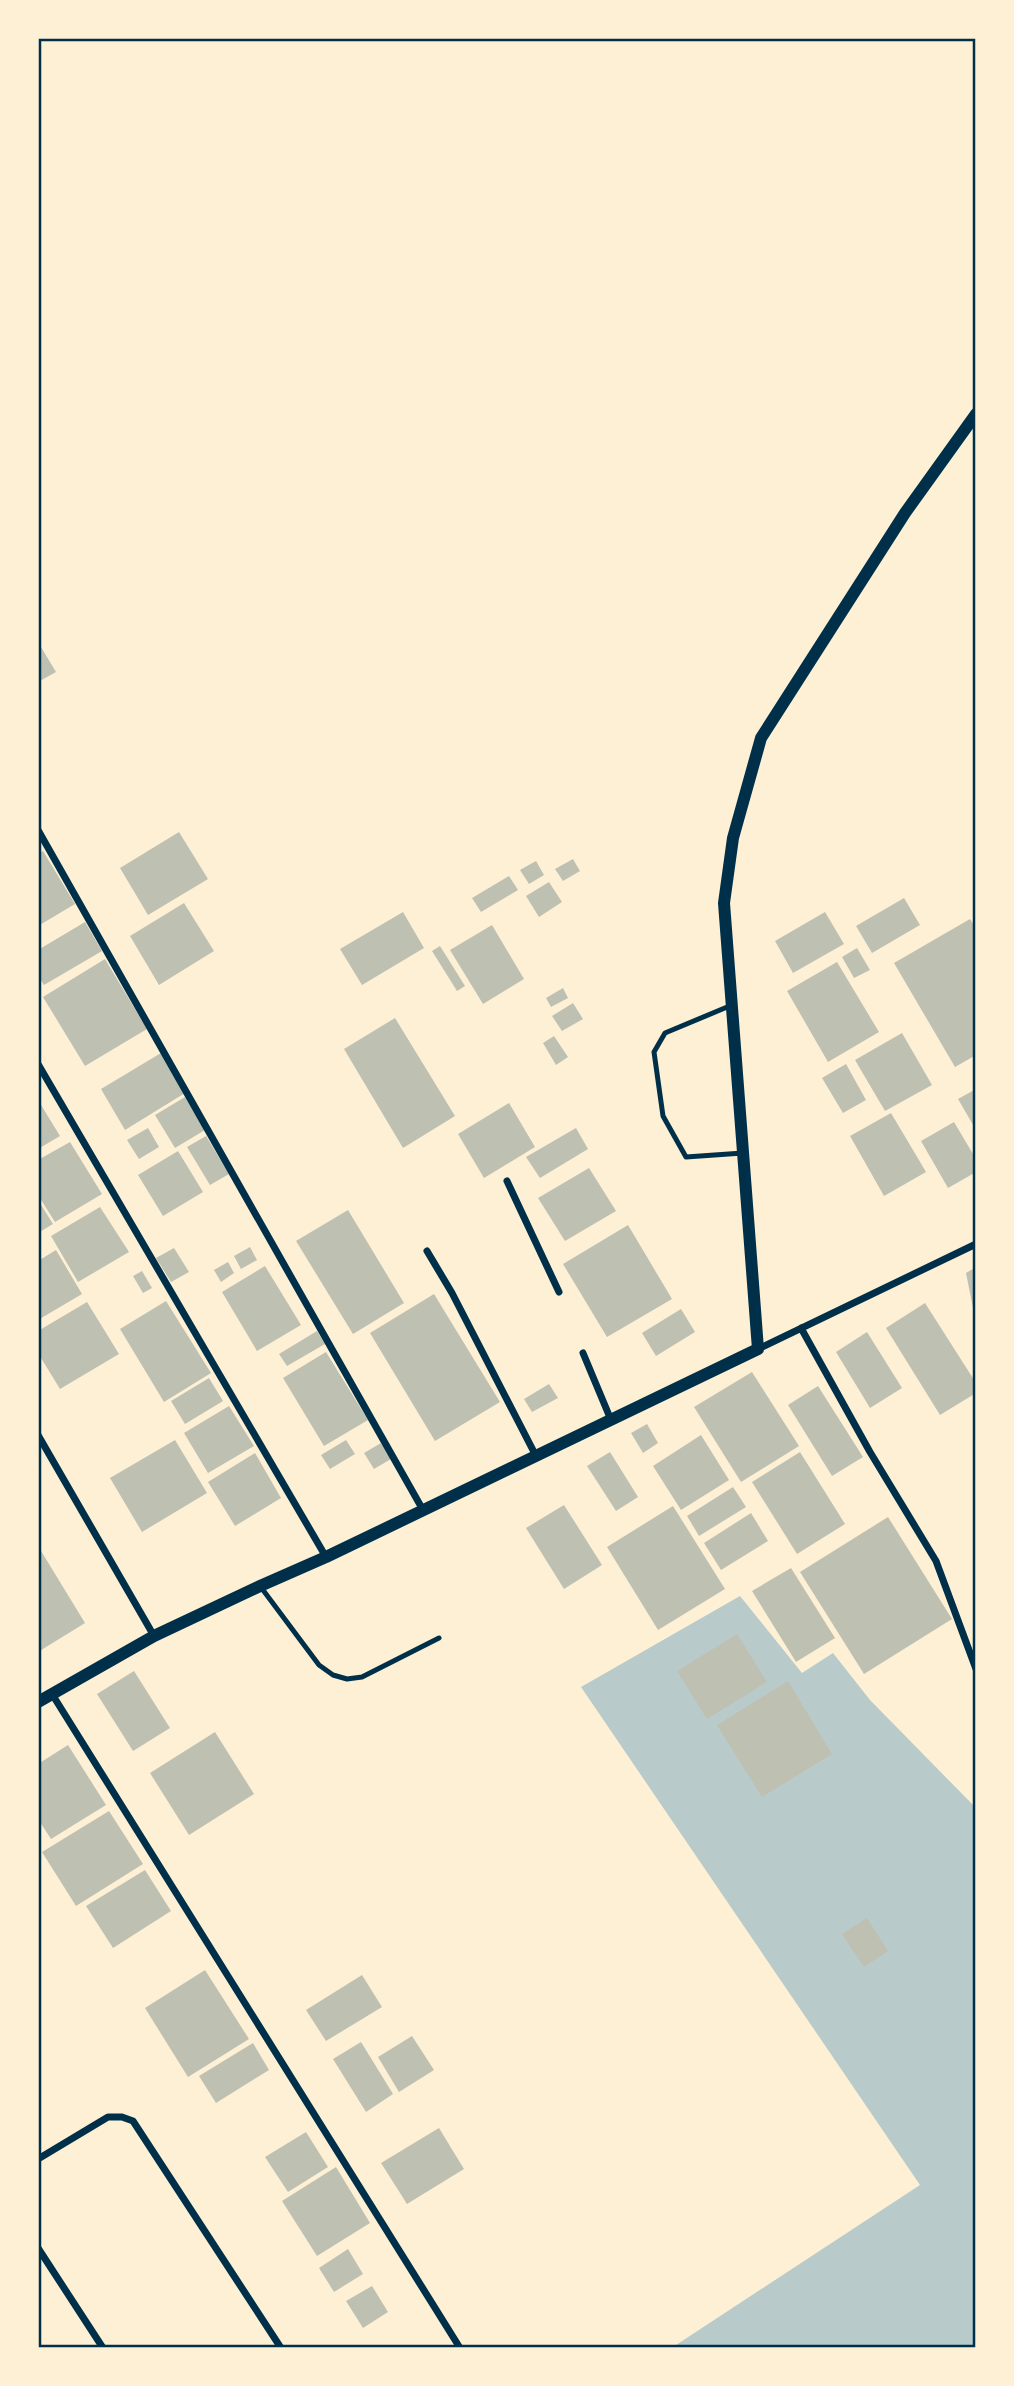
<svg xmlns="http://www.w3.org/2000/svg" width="1014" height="2386" viewBox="0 0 1014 2386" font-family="Helvetica,sans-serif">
<rect width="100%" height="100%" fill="#fdf0d5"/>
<path fill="#b9caca" d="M740 1596 802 1673 833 1653 870 1700 975 1807V2347H673L920 2185 581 1687Z"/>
<path fill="#bec0b2" d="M38 642 56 672 38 682Z
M179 832 208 879 148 915 120 868Z
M43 851 75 904 38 926V854Z
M573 859 580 871 563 881 555 869Z
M536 861 544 875 529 884 520 870Z
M509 876 518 890 481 912 472 898Z
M549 882 562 902 539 917 526 896Z
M904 898 920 925 872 953 856 926Z
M184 903 214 951 159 985 130 936Z
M403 912 424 948 362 985 340 949Z
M825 912 844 944 793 973 775 941Z
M970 919 976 928V1055L955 1067 894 963Z
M85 922 102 951 44 985 38 976V950Z
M492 925 524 979 483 1004 450 950Z
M440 946 465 986 457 991 432 951Z
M857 948 870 970 854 978 842 957Z
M105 959 147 1029 85 1066 43 997Z
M837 962 879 1032 828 1062 787 991Z
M563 988 568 998 551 1007 546 998Z
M573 1003 583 1019 562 1031 552 1016Z
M395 1018 455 1116 403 1148 344 1049Z
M902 1033 932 1085 885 1111 855 1060Z
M554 1036 568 1057 556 1065 543 1043Z
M161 1053 185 1093 125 1130 101 1089Z
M846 1064 866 1100 843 1113 822 1078Z
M976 1089V1130L958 1099Z
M185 1097 205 1130 175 1148 155 1115Z
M38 1100 60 1136 38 1149Z
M509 1103 535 1147 484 1178 458 1134Z
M891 1113 926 1172 884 1196 850 1136Z
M954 1122 976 1159V1172L948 1188 921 1141Z
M148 1128 159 1147 139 1159 127 1140Z
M576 1128 588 1149 540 1178 526 1157Z
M206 1136 229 1174 210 1185 187 1147Z
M70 1142 102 1194 55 1222 38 1195V1160Z
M178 1151 203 1192 163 1216 138 1175Z
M589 1168 616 1211 565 1241 538 1198Z
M38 1200 53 1224 38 1233Z
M100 1207 129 1252 78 1282 51 1236Z
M348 1210 404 1303 353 1334 296 1241Z
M628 1225 672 1299 607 1337 563 1264Z
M250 1247 257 1260 241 1269 234 1256Z
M174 1248 189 1272 171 1282 156 1258Z
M56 1250 82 1294 38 1320V1261Z
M228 1262 234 1273 221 1282 214 1270Z
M265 1266 301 1325 257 1351 222 1292Z
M976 1267V1313H974L966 1273Z
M142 1271 152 1288 143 1293 133 1276Z
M434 1294 500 1402 435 1441 370 1333Z
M166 1301 211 1373 164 1402 120 1329Z
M87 1302 119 1354 60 1389 38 1353V1331Z
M925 1303 976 1383V1393L940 1415 886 1328Z
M681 1309 695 1332 656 1356 642 1333Z
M317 1331 325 1344 287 1366 279 1354Z
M867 1332 902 1388 870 1408 836 1352Z
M326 1352 368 1420 324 1446 283 1378Z
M752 1372 799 1446 741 1482 694 1407Z
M209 1378 223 1401 185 1424 171 1401Z
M549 1384 558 1398 532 1412 524 1399Z
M818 1386 863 1457 832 1476 788 1405Z
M229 1406 254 1446 208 1473 184 1433Z
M647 1424 658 1443 643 1453 631 1433Z
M701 1435 729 1480 681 1510 653 1466Z
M175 1440 207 1493 142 1532 110 1478Z
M346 1440 355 1454 330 1469 321 1455Z
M381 1443 391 1459 374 1469 364 1453Z
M610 1452 638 1497 616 1511 587 1466Z
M800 1452 845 1524 797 1554 752 1482Z
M255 1453 281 1498 235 1526 208 1482Z
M733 1487 746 1507 699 1536 687 1516Z
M564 1505 602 1565 564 1589 526 1528Z
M673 1506 725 1589 658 1630 607 1547Z
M751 1513 768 1541 721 1570 704 1543Z
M888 1517 952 1619 864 1674 800 1572Z
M38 1546 85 1623 38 1652Z
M791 1568 835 1638 796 1662 752 1591Z
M737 1634 767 1682 707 1719 677 1671Z
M134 1671 170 1728 133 1751 97 1694Z
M788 1681 832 1754 762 1797 717 1725Z
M215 1732 254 1794 189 1835 150 1773Z
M68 1745 106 1805 51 1839 38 1819V1764Z
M109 1811 143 1864 76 1906 42 1852Z
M145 1870 171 1911 113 1948 86 1906Z
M867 1918 888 1951 864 1967 842 1934Z
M205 1970 249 2039 188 2077 145 2008Z
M362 1975 382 2007 326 2041 306 2010Z
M412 2036 434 2070 399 2092 378 2057Z
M361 2042 393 2094 366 2112 333 2059Z
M253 2043 269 2070 216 2103 199 2076Z
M439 2128 464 2169 407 2204 381 2163Z
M306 2132 328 2167 288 2192 265 2157Z
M336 2167 370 2223 317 2256 282 2201Z
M348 2249 363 2274 334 2292 319 2268Z
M372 2286 388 2312 363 2328 346 2301Z"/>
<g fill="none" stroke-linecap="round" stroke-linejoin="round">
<path stroke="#003049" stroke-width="5" d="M732 1005 665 1033 654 1052 663 1116 686 1157 743 1153
M260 1586 319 1665 333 1675 347 1679 362 1677 439 1638"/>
<path stroke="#003049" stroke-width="7" d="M38 830 423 1510
M38 1064 326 1557
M507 1181 559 1292
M427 1251 452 1293 536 1456
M801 1328 870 1452 936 1561 976 1669
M758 1349 976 1244
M583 1353 611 1420
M38 1435 154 1636
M52 1694 460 2348
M38 2159 108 2117H122L133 2121 281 2348
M38 2248 103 2348"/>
<path stroke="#003049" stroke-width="12" d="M38 1702 154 1636 260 1586 326 1557 758 1349 724 903 733 838 761 738 905 513 976 414"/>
</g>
<rect width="1014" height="2386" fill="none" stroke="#fdf0d5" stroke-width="80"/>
<rect x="40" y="40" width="934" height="2306" fill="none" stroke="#003049" stroke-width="2.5"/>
</svg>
